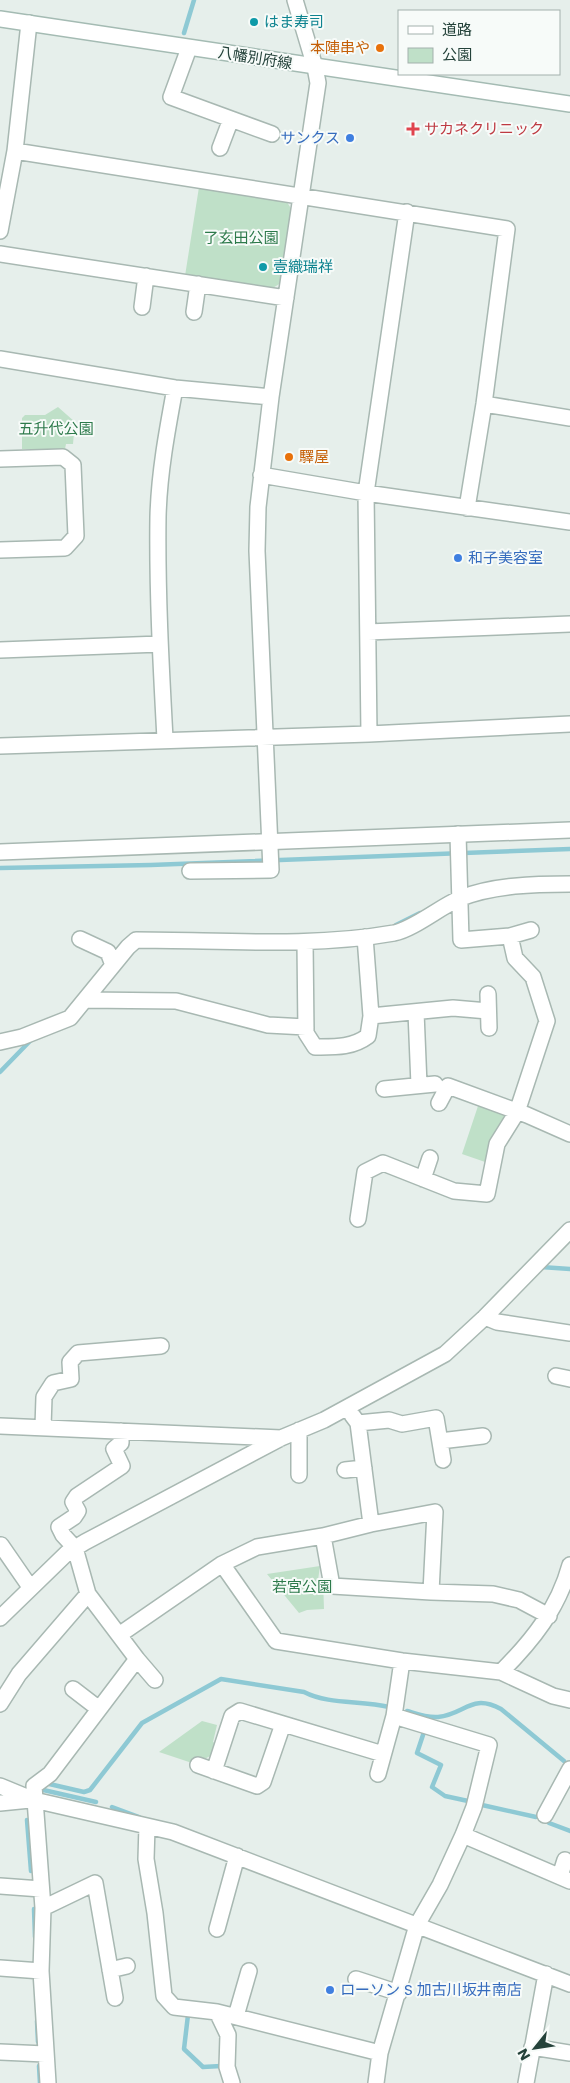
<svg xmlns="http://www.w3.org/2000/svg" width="570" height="2083" viewBox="0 0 570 2083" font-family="Poppins,'Noto Sans JP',sans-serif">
<rect width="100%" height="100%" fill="#e6efeb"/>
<path fill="#bfe0c8" d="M199 187 285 199 292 210 281 283 271 289 185 276Z
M58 407 75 422 73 444H66L65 449H22V418L25 415H45Z
M478 1106 509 1115 488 1163 462 1154Z
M320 1566 318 1580 323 1579 324 1609 307 1610 299 1613 267 1574Z
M202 1721 217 1725 213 1742 217 1744 214 1754 195 1764 159 1752Z"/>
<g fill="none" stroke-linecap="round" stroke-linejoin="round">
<path stroke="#8ec9d4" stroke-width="4.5" d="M184 33 194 0
M0 868 151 865 570 849
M396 925 420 913
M0 1072 32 1039
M541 1267 570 1269
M407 1711C417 1714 427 1718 438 1717 466 1714 471 1693 501 1709L564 1761
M424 1732 417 1753 441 1765 432 1787 445 1796 468 1801
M45 1783 84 1792 90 1790 142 1723 221 1679 304 1692C329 1705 361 1700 389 1707
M39 1789 96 1802
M482 1805 536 1817
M112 1807 139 1817
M27 1820 31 1871
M549 1823 570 1831
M34 1909 35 1937
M188 2015 184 2049 203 2067 221 2066
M37 2021 38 2042
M39 2066 40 2083"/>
<g stroke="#a8b8b2" stroke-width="18">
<path id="minor" d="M189 48 171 97 272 134
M220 148 231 119
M15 151 507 229 484 404 467 508
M0 231 15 151 29 23
M0 254 286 298
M142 307 146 276
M194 312 198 284
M0 359 175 388 271 397
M484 404 570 418
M0 459 63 457 73 465 76 536 65 548 0 550
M261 475 366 493 570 522
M368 632 570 624
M0 650 160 644
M369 734 366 493 407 212
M165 739C161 665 157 591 158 517 159 474 167 431 175 388
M0 746 369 734 570 724
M190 871 271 870 257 551 258 507 271 397 318 83 315 67
M510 936 531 930
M80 939 108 952 113 965
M305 942 306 1033 315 1047C335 1047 352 1048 368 1036L371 1016 365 937
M488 994 489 1028
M85 1000 176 1001 268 1025 306 1027
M416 1012 419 1085
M371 1016 453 1008 488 1011
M0 1042 22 1037 70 1018 128 947 136 940C222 940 309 948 394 933 414 929 441 906 461 898 494 885 535 884 570 884
M384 1089 435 1084
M439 1103 448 1086 527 1115 570 1134
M423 1179 430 1158
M358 1219 365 1172 383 1163 454 1191 487 1194 497 1144 517 1112 547 1021 533 977 515 958 510 936 461 940 458 834
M485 1317 497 1322 570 1333
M556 1376 570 1379
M352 1415 358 1423 371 1524
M358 1423 389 1420 402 1424 436 1418 443 1460
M0 1426 281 1438
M43 1427 44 1397 53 1383 71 1379 70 1362 78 1353 161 1346
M440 1441 483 1436
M345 1470 364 1468
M299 1475V1430
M323 1536 332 1586 431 1592
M1 1545 30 1587
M222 1564 276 1641 402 1661 501 1672 553 1696 570 1700
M88 1594 75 1548 63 1535 59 1527 74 1517 78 1511 73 1502 77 1496 122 1466 114 1449 121 1443V1431
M0 1618 67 1553 85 1542 281 1438 324 1420 445 1354 485 1317 570 1230
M119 1635 222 1564 257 1547 323 1536 371 1524 435 1512 431 1592 493 1594 519 1600 549 1616
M137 1659 155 1680
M501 1672C532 1641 558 1609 570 1565
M73 1689 99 1709
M0 1704 19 1674 88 1594 137 1659 50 1774 34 1786 43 1908 41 1971 48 2083
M198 1765 257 1786 263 1782 283 1724
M214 1771 232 1716 240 1711 383 1754
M378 1774 394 1716 402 1661
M0 1786 34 1800 173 1832 570 1984
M0 1803 30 1800
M545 1815 570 1769
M147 1826 146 1859 155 1913 164 1996 174 2007 217 2012 380 2053
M463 1835 570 1881
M560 1876 565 1860
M0 1886 41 1889
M43 1908 95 1883 115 1998
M217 1929 237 1856
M0 1968 41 1971
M110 1970 127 1966
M356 1979 399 1993
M217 2012 228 2035 227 2067 232 2083
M236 2016 249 1971
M532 2047 570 2053
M0 2052 45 2054
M376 2083 380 2053 417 1925 440 1885 463 1835 474 1807 489 1745 394 1716
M526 2083 546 1974"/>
</g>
<g stroke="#a8b8b2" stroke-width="18">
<path id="tertiary" d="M295 0 315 67
M0 852 570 830"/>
</g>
<g stroke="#a4bbb3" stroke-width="18">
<path id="secondary" d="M0 19 570 104"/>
</g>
<use href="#minor" stroke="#fff" stroke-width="15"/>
<use href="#tertiary" stroke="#fff" stroke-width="15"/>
<use href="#secondary" stroke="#fff" stroke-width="15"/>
</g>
<g fill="#0f9aa8" stroke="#f7fbf9" stroke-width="2">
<circle cx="254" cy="22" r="5"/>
<circle cx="263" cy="267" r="5"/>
</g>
<g fill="#e8710a" stroke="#f7fbf9" stroke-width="2">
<circle cx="380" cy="48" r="5"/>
<circle cx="289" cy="457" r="5"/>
</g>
<path fill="#e0444e" stroke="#f7fbf9" stroke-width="2" d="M410.5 121.5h5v5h5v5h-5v5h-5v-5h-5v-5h5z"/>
<g fill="#3f7fe0" stroke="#f7fbf9" stroke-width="2">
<circle cx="350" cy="138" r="5"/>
<circle cx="458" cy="558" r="5"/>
<circle cx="330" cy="1990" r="5"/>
</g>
<g text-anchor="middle" stroke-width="4" stroke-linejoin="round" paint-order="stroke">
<g font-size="15" fill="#0d838f" stroke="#f7fbf9" text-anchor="start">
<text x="264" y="27">はま寿司</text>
<text x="273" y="272">壹織瑞祥</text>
</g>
<g font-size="15" fill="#c56008" stroke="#f7fbf9" text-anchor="end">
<text x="370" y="53">本陣串や</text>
<text x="299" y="462" text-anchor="start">驛屋</text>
</g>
<g font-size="15" fill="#24423a" stroke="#f7fbf9">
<text transform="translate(255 58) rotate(9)" y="5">八幡別府線</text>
</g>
<g font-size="15" fill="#be3a42" stroke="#f7fbf9" text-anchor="start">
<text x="424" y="134">サカネクリニック</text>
</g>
<g font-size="15" fill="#366cbe" stroke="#f7fbf9" text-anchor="start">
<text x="340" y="143" text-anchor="end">サンクス</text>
<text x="468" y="563">和子美容室</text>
<text x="340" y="1995">ローソン S 加古川坂井南店</text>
</g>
<g font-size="15" fill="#2d7a4b" stroke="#f7fbf9">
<text x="241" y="243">了玄田公園</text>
<text x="56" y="434">五升代公園</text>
<text x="302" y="1592">若宮公園</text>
</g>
</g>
<rect x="398" y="10" width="162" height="65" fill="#f7fbf9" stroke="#a3b1ad"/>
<rect x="408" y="26" width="25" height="8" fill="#ffffff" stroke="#a3b1ad"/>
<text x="442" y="35" font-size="15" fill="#24423a">道路</text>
<rect x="408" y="48" width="25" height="15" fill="#bfe0c8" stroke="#a3b1ad"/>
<text x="442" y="60" font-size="15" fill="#24423a">公園</text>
<g transform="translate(535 2048) rotate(240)" stroke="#f7fbf9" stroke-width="4" paint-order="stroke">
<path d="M0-4L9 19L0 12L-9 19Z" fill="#24423a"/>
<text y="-8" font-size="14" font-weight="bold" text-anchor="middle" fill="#24423a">N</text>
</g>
</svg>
